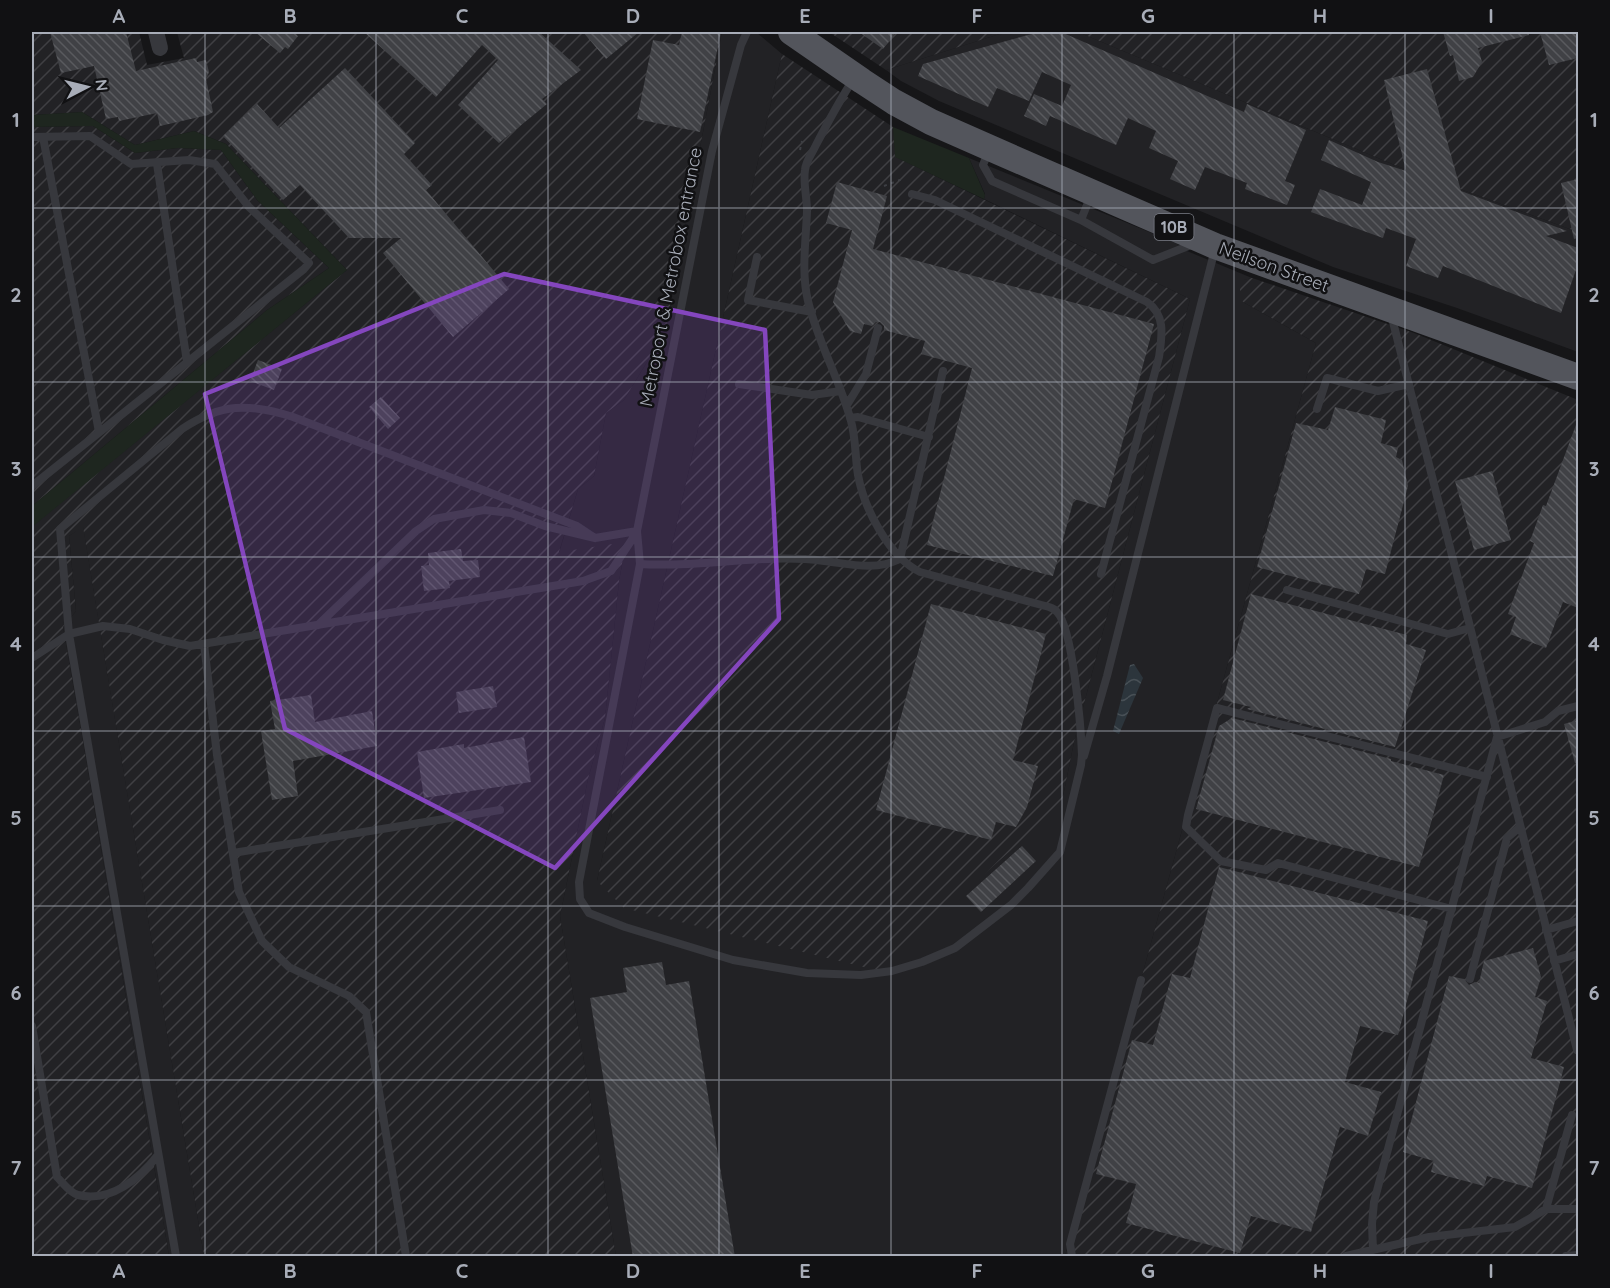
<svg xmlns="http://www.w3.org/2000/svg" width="1610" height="1288" viewBox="0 0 1610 1288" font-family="Quicksand,sans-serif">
<defs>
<pattern id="industrial-furrows" width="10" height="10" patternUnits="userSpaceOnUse" patternTransform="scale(1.5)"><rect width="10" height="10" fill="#222225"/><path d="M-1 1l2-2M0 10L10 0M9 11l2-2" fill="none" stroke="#3f3f43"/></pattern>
<pattern id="water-waves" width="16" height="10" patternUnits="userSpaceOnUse" patternTransform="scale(1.5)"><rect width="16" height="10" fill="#2c353c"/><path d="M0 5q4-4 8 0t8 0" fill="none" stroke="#485056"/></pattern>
<pattern id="building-back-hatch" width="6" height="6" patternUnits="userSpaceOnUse" patternTransform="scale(1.5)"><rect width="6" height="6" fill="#404145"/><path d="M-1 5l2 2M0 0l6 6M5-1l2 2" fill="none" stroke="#595a5e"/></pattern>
</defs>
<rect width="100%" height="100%" fill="#161618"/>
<path fill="#222225" d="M722 32H756L782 54 597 881 1061 806 1074 742 1190 299 984 199 985 194 969 158 1176 243 1187 251 1252 278 1244 280 1243 302 1316 343 1065 1256H616L560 916 588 779 605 718 619 581 626 543 559 553 578 489 594 476 606 413 624 400 665 332Z
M1006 32H1078L1397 166 1578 232V352L1457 308 1333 267 939 101 901 81 886 70Z
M83 526 204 1256H169L84 747 63 627 76 611 69 536Z"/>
<path fill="url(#industrial-furrows)" d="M32 32H139L147 65 184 58 177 32H722L665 332 624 400 606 413 594 476 578 489 559 552 626 542 619 581 605 718 588 779 560 916 616 1256H204L83 527 69 536 76 611 63 627 84 747 169 1256H32V526L347 270 226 144 194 131 135 145 82 112 32 115Z
M829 32H1006L886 70Z
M1078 32H1578V232L1397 166Z
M782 54 893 127 896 157 1190 299 1074 742 1061 806 876 970 624 908 597 881Z
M93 126 135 153 178 148 221 150 257 200 329 268 267 310 32 506V127Z
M1252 278 1414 333 1578 400V1256H1065L1316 343 1243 302 1240 296V289L1243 280Z"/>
<path fill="#1e261f" d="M82 112 135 145 194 131 226 144 347 270 32 527V506L267 310 329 268 257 200 221 150 178 148 135 153 93 126 32 127V115Z
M893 127 969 158 985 195 984 199 895 157Z"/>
<path fill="url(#water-waves)" d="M1134 664 1143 678 1119 734 1113 731 1130 665Z"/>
<path fill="url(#building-back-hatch)" d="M50 32H126L136 71 196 58 197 62 206 60 209 72 206 79 213 112 208 115 160 126 157 113 119 121 118 117 106 119 94 66 61 73Z
M255 32H292L298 36 288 49 285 47 280 53Z
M364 32H539L581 70 542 99 547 104 499 143 458 105 498 60 482 45 436 97Z
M583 32H639L606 59Z
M682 32H721L700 132 637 119 653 40 679 45Z
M859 32H896L883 49Z
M1039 32H1061L1244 112 1247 104 1306 130 1285 181 1295 185 1287 205 1245 189 1247 183 1205 167 1195 190 1170 179 1178 161 1149 148 1156 131 1128 118 1116 145 1050 116 1046 126 1024 116 1034 94 1062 106 1071 85 1042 72 1029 101 997 88 988 107 918 76 923 64Z
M1443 32H1528L1529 35 1478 48 1482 62 1473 77 1459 81 1453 55 1450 56Z
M1540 32H1578V58L1549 65Z
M345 68 415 143 404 154 432 185 426 190 509 289 453 337 383 253 401 238H349L300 185 283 200 223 136 257 104 279 128Z
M1427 69 1461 191 1567 231 1546 236 1578 248V264L1561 313 1443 266 1438 278 1406 266 1416 239 1386 228 1383 238 1311 212 1320 189 1362 205 1371 182 1321 160 1329 140 1378 162 1406 171 1384 80Z
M1578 179V238L1574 239 1561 183Z
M837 182 887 196 873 249 1154 324 1105 508 1074 499 1053 576 927 545 972 368 921 354 925 341 884 330V326L880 322H876L872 326 864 324 861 334 850 331 833 302 852 230 826 223Z
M258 360 282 369 274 390 250 381Z
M381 397 400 418 388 429 369 407Z
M1335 407 1386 420 1381 443 1398 448 1396 457 1402 460 1408 486 1385 574 1366 569 1359 594 1257 567 1296 423 1328 430Z
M1577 422 1578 608 1563 602 1546 648 1510 634 1516 617 1508 614 1534 543 1530 541 1543 505 1546 506Z
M1492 471 1511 540 1474 550 1455 481Z
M461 549 463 561 478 560 480 577 449 581 450 588 424 591 421 566 429 565 428 553Z
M1251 594 1407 635 1406 644 1426 650 1395 747 1247 709 1251 707 1223 700Z
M931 604 1046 634 1013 760 1038 766 1027 807 1016 827 996 822 991 840 876 810Z
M493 686 497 707 459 713 456 692Z
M311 695 315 722 372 711 377 746 293 761 298 796 272 800 261 731 275 729 270 701Z
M1232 718 1391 759V761L1444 775 1419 867 1196 809 1219 726Z
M1578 720V763H1575L1564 724Z
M524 737 531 782 424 798 417 752 464 744V748Z
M1022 846 1036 861 981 912 966 896Z
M1219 867 1428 921 1398 1035 1360 1026 1345 1082 1381 1092 1368 1136 1340 1127 1311 1232 1251 1216 1240 1253 1126 1223 1136 1184 1096 1174 1132 1040 1153 1045 1172 974 1190 978Z
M1533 948 1541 977 1535 997 1547 1001 1531 1058 1564 1067 1532 1188 1487 1176 1484 1186 1431 1172 1434 1161 1403 1152 1449 976 1464 979 1469 985 1475 982 1479 983 1484 961Z
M662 962 666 985 689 981 735 1257H633L590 998 627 992 623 968Z"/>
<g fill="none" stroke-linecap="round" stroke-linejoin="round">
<path stroke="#3d3f44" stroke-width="2" stroke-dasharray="3 4.5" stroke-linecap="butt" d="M800 150 802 141
M884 186 905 178"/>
<path stroke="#37383d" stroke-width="8" d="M747 32 741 45 712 151 637 531 640 564 579 882 580 899 589 913 625 927 733 960 807 973 861 975 892 971 922 962 955 948 1011 905 1028 888 1060 852 1081 765 1082 755C1081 729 1073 628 1057 612 1055 609 1052 608 1049 607L920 572C889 557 864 508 858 475 855 457 856 439 851 421 840 380 818 343 808 301 801 272 806 241 807 211 807 197 803 183 805 170 806 160 812 154 816 145 828 122 840 100 854 78
M32 137 90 136 131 164 189 160 215 164 249 207 309 263 304 269 32 486
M43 137 99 432
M989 150 983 165 992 181 1081 220
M157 164 187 362
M912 194 935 200 1147 302C1166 315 1162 336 1159 357L1101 574
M1091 195 1081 220 1153 260 1196 243
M757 257 748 300 812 312
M1391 314 1577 1050
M739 384 812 395 841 391
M847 405 866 374 878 328
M1317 409 1327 378 1378 391 1409 384
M850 418 858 417 929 437
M640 564C701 568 763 553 824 561 850 564 875 571 900 559L943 371
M1287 590 1448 634 1470 628
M318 625 416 531 434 519 484 510 511 513 545 526 595 538 637 531
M204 644 217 755 239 892 262 941 289 967 349 996 366 1012 406 1256
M32 658 69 634 103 626 130 629 163 640 190 646 583 581 611 571 637 532
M1084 756 1107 676 1215 249
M233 853 500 810
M1452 909 1278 863 1266 870 1221 861 1186 827 1188 815 1217 708 1487 777
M1546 930 1578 921
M1554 961 1578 954
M1470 979 1507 838 1520 827
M32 1026 57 1177C63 1183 70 1193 78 1195 111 1203 140 1178 158 1155
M1546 1209H1578
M1373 1250 1372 1224 1374 1202 1497 737 1545 722 1558 711 1578 706
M176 1256 69 634 60 529 182 429C221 403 249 403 293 417L577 526 595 538
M1072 1256 1070 1244 1141 980
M1346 1256 1429 1237 1515 1227 1546 1209 1572 1115
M1566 1256 1578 1255"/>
<path stroke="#37383d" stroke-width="16" d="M156 32 160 48"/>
<path stroke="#53555c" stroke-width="26" d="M791 32 862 81 894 102 931 122 990 148 1215 246 1578 377"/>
</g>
<path fill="#8446be" fill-opacity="0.2" stroke="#8446be" stroke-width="4.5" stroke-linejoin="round" d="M504 274 765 330 779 619 555 868 285 729 205 394Z"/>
<path fill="none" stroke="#a8adb8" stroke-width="1.5" stroke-opacity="0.55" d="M205 32V1256M376 32V1256M548 32V1256M719 32V1256M891 32V1256M1062 32V1256M1234 32V1256M1405 32V1256M32 208H1578M32 382H1578M32 557H1578M32 731H1578M32 906H1578M32 1080H1578"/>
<g text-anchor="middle" stroke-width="5" stroke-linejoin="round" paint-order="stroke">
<rect fill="#111113" stroke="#7b7e86" stroke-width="1.5" x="1154.5" y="214" width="39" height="26" rx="4.5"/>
<g font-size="16" font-weight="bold" fill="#a8adb8">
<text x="1174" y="233">10B</text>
</g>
<g font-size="18" fill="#a8adb8" stroke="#111113">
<text transform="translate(1274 267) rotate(20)" y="6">Neilson Street</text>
<text transform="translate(671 277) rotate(-79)" y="6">Metroport &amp; Metrobox entrance</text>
</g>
</g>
<rect width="1610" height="1288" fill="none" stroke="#111113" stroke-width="66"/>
<g transform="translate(87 87) rotate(83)" stroke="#111113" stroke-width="4.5" paint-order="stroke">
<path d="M0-4.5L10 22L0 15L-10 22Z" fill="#a8adb8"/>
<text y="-9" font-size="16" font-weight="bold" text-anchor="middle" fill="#a8adb8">N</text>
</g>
<rect x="33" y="33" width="1544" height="1222" fill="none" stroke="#a8adb8" stroke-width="2"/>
<g font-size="20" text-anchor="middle" font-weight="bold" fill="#a8adb8">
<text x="119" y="23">A</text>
<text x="290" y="23">B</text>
<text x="462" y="23">C</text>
<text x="633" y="23">D</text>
<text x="805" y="23">E</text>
<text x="977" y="23">F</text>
<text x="1148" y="23">G</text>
<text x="1320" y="23">H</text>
<text x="1491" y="23">I</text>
<text x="16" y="127">1</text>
<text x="1594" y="127">1</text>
<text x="16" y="302">2</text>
<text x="1594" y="302">2</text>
<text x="16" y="476">3</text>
<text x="1594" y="476">3</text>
<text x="16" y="651">4</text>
<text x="1594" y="651">4</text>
<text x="16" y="825">5</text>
<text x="1594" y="825">5</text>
<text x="16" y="1000">6</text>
<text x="1594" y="1000">6</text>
<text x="16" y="1175">7</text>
<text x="1594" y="1175">7</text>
<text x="119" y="1278">A</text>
<text x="290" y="1278">B</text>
<text x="462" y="1278">C</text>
<text x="633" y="1278">D</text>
<text x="805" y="1278">E</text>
<text x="977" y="1278">F</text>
<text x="1148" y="1278">G</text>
<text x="1320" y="1278">H</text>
<text x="1491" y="1278">I</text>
</g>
</svg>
